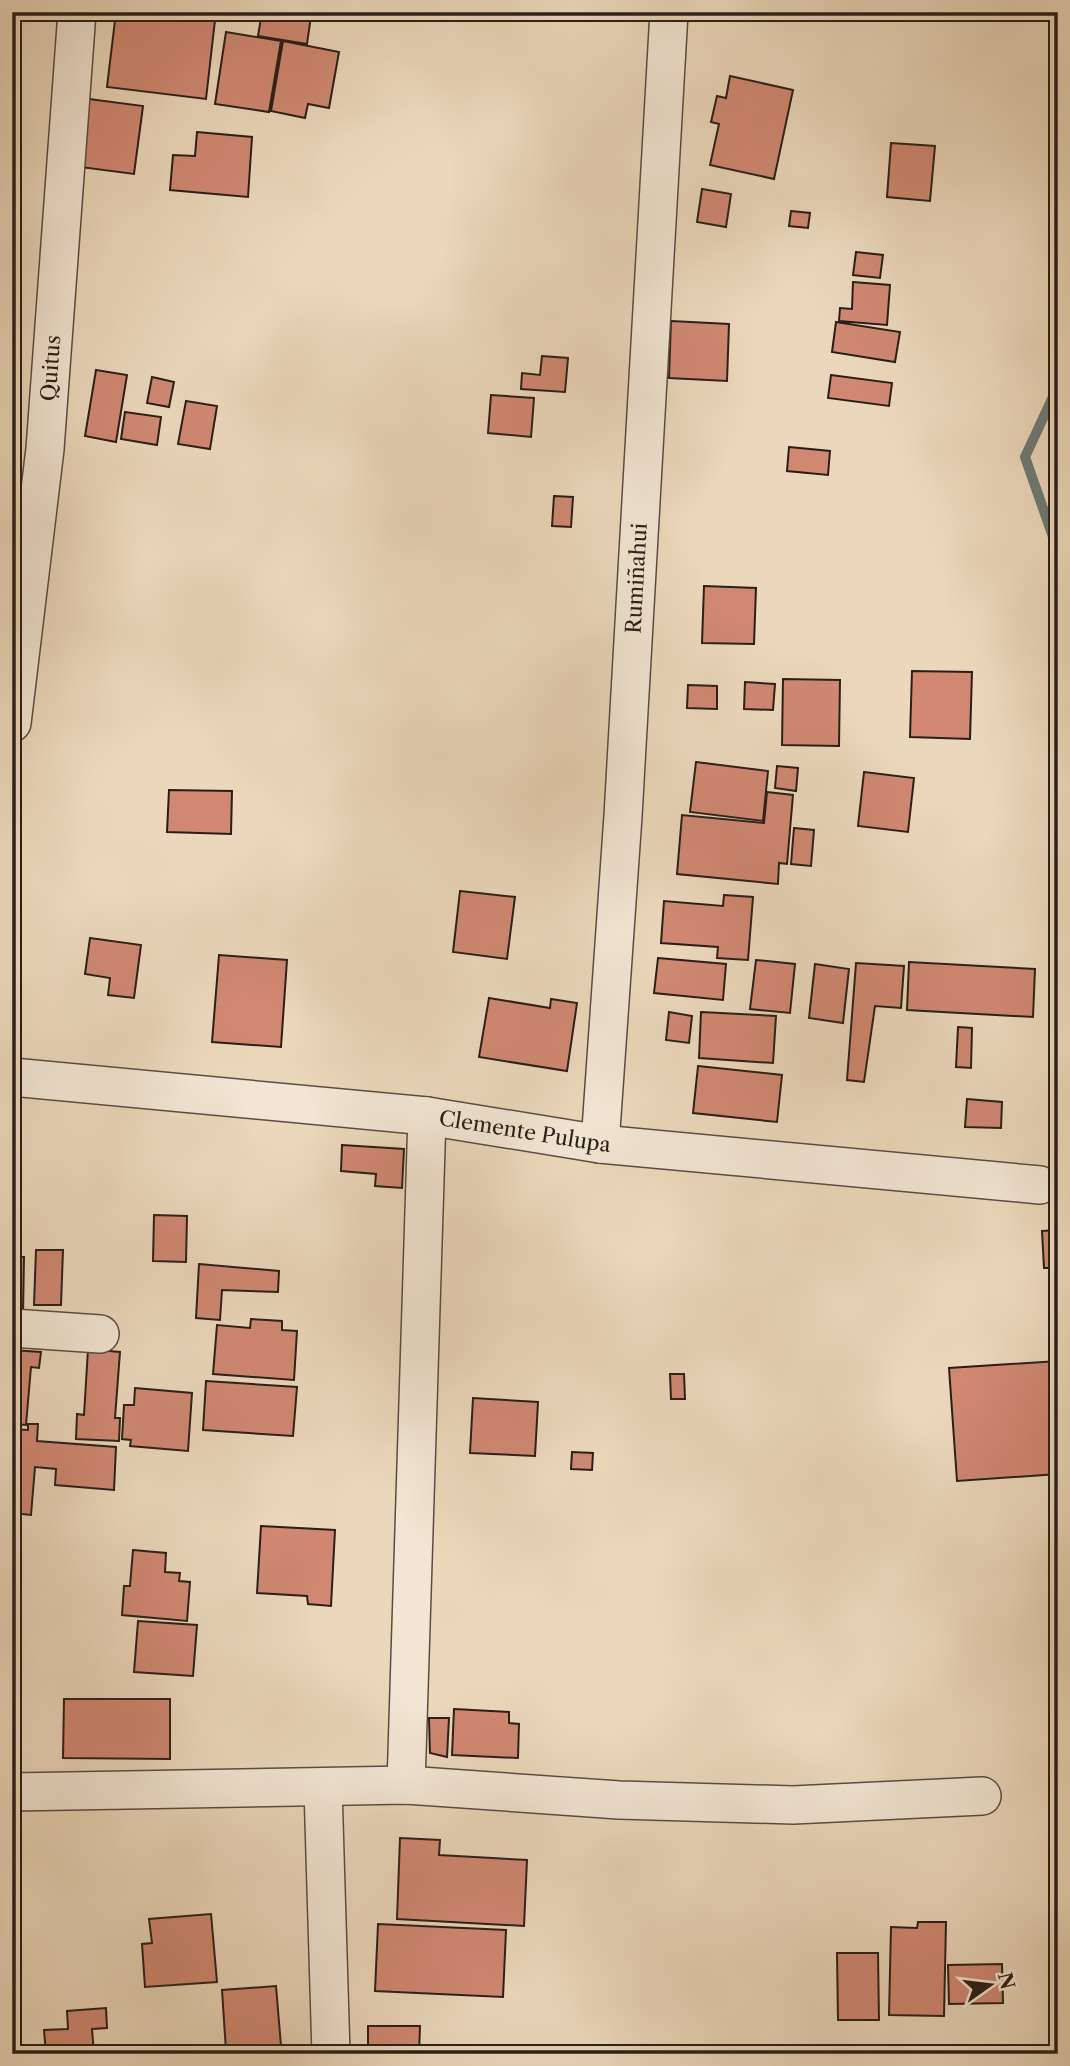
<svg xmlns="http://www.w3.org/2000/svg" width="1070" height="2066" viewBox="0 0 1070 2066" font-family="'Libre Caslon Text',serif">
<rect width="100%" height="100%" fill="#ebd7bb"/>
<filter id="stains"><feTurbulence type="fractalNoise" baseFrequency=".00286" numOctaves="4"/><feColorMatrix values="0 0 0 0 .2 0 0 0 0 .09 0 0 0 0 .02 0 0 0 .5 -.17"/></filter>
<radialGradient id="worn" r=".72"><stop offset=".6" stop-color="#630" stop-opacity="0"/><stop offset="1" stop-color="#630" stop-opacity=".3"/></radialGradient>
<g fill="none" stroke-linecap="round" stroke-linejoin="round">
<path stroke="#6d7b76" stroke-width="10" d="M1058 386 1025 457 1058 551"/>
</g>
<path fill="#d08873" stroke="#2a1f18" stroke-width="2" d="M116 12H151L215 20 206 99 107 87Z
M210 12H255L254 19Z
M262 12 311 16 307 44 258 36Z
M226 32 281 41 269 112 215 104Z
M283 41 339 52 329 108 308 104 305 118 271 111Z
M730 76 793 90 774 179 710 165 719 124 711 122 717 96 726 98Z
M89 99 143 106 134 174 80 167Z
M197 132 252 137 248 197 170 190 173 155 195 156Z
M891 143 935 146 930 201 887 197Z
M702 189 731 194 726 227 697 222Z
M791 211 810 213 808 228 789 226Z
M856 252 883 255 880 278 853 275Z
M853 282 890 285 887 325 839 321 840 308 852 309Z
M671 321 729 324 727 381 669 378Z
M836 322 900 332 895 362 832 352Z
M542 356 568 358 565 392 521 389 522 373 540 375Z
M96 370 127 375 116 442 85 436Z
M831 375 892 383 889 406 828 398Z
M152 377 174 382 169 407 147 403Z
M491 395 534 398 531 437 488 433Z
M186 401 217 406 210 449 178 444Z
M125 412 161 417 157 445 121 439Z
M789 447 830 451 828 475 787 471Z
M554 496 573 497 571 527 552 526Z
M704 586 756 588 754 644 702 643Z
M912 671 972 672 970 739 910 737Z
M783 679 840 680 839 746 782 745Z
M745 682 775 684 773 710 744 709Z
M688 685 717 686V709L687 708Z
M696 762 768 771 763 821 690 812Z
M777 766 798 768 796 791 775 788Z
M864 772 914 778 908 832 858 826Z
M169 790 232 791 231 834 167 832Z
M767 792 793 795 787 864 779 863 778 884 677 874 682 815 764 823Z
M794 828 814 830 811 866 791 864Z
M460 891 515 897 507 959 453 952Z
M724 895 753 897 748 960 717 958 718 947 661 943 664 901 723 906Z
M90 938 141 945 134 998 108 995 110 978 85 974Z
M219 955 287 960 281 1047 212 1042Z
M658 958 726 964 723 1000 654 993Z
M756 960 795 964 790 1013 750 1009Z
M909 962 1035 969 1033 1017 907 1010Z
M856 963 904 966 901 1008 875 1006 864 1082 847 1080Z
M815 964 849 969 843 1023 809 1018Z
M489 998 550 1008 551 999 577 1003 567 1071 479 1057Z
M669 1012 692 1016 689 1043 666 1040Z
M701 1012 776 1016 773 1063 699 1058Z
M958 1027 972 1028 971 1068 956 1067Z
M698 1066 782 1075 777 1122 693 1113Z
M967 1099 1002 1102 1001 1128 965 1127Z
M342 1145 404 1149 402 1188 375 1186 376 1174 341 1171Z
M154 1215 187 1216 186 1262 153 1261Z
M1058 1230V1268H1044L1042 1231Z
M36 1250H63L61 1305H34Z
M12 1257H24L23 1315H12Z
M199 1264 279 1271 278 1292 222 1290 220 1320 196 1318Z
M251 1319 282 1321V1330L297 1331 294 1380 213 1374 217 1325 250 1328Z
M88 1349 120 1352 115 1418H120L119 1441 76 1439 77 1414 84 1415Z
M12 1350 41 1352 39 1368 31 1367 26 1425 12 1424V1376L16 1377 17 1365H12Z
M1058 1361V1474L957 1481 949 1368Z
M670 1374H684L685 1399H671Z
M206 1381 297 1387 293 1436 203 1430Z
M135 1388 192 1393 188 1451 130 1446 131 1440 122 1439 124 1405H134Z
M473 1398 538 1402 535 1456 470 1453Z
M28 1424H38L37 1441 116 1447 114 1490 55 1485 56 1469 35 1467 31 1515 12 1513V1429L28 1430Z
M572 1452 593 1453 592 1470 571 1469Z
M261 1526 335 1530 331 1606 308 1604 307 1596 257 1593Z
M133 1550 166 1553 165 1572 180 1573 179 1581 190 1582 187 1621 122 1615 124 1586H130Z
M138 1621 197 1625 193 1676 134 1672Z
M64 1699H170V1759L63 1758Z
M454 1709 509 1712V1723L519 1724 518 1758 452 1755Z
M429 1718H449L447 1757 430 1753Z
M400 1838 440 1840 439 1855 527 1860 524 1926 397 1919Z
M211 1914 217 1982 145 1987 142 1944 152 1943 149 1919Z
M918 1922H946L944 2016 889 2015 891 1927 917 1928Z
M378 1924 506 1930 503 1997 375 1991Z
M837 1953H878L879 2020H838Z
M1002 1964 1003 2003 949 2004 948 1965Z
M276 1986 281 2046 226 2051 222 1990Z
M106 2008 107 2028 92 2029 94 2054H46L44 2030 68 2029 67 2011Z
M368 2026H420L419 2054H368Z"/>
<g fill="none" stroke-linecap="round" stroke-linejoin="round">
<g stroke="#5a4d41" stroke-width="40">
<g id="minor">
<path id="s1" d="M12 723 45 449 77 12"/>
<path id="s2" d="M12 1077 427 1116 600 1144 1040 1185"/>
<path id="s3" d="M600 1144 623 816 669 12"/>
<path d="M12 1328 100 1334"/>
<path d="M406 1785 427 1116"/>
<path d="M323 1788 331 2054"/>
<path d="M12 1792 406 1785 619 1800 793 1805 982 1796"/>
</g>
</g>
<use href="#minor" stroke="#f2e5d3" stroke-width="37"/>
</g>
<g text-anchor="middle" stroke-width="5" stroke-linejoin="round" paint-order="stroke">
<g font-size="21" fill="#2a1f18" stroke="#f2e5d3">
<text dy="7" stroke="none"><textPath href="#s1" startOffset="357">Quitus</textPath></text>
<text dy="7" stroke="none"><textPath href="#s3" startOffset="567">Rumiñahui</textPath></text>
<text dy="7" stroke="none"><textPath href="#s2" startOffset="516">Clemente Pulupa</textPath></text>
</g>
</g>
<rect width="1070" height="2066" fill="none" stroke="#ebd7bb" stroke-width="42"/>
<rect x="14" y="14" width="1042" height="2038" fill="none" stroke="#2a1f18" stroke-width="3.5"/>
<rect x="21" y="21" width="1028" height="2024" fill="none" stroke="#2a1f18" stroke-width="2"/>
<g transform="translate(990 1985) rotate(76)" stroke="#f2e5d3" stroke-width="5" paint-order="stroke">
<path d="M0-5L12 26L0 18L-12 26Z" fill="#2a1f18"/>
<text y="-10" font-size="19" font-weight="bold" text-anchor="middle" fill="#2a1f18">N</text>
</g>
<rect width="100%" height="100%" filter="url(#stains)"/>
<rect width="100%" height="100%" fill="url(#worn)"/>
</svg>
